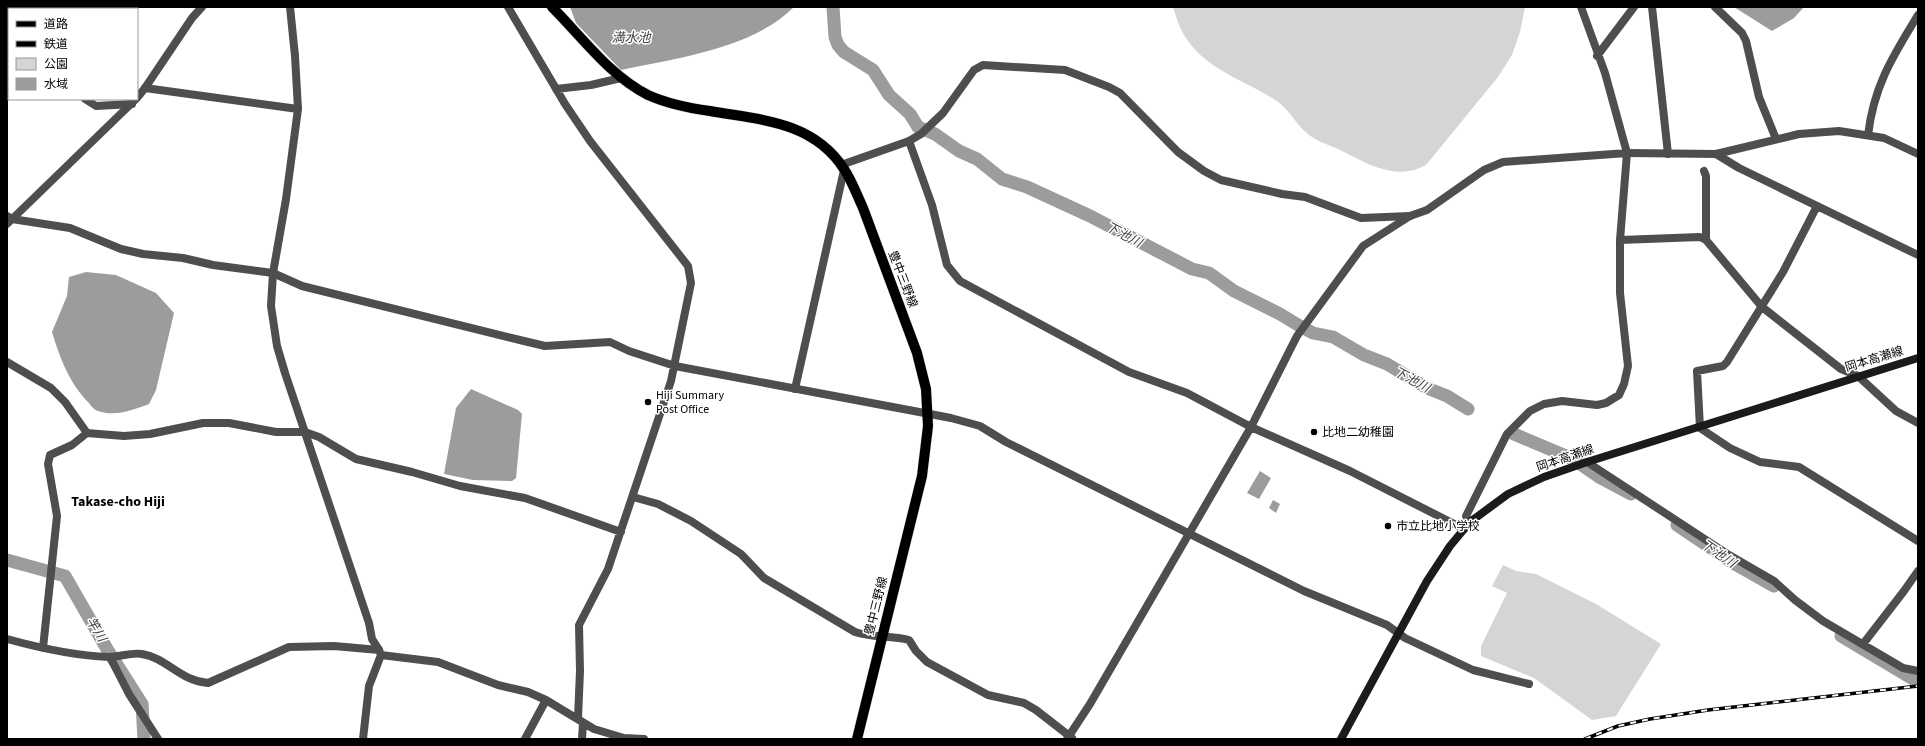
<svg xmlns="http://www.w3.org/2000/svg" width="1925" height="746" viewBox="0 0 1925 746" font-family="'Source Sans 3','Noto Sans JP',sans-serif">
<rect width="100%" height="100%" fill="#fff"/>
<path fill="#d5d5d5" d="M1173 7H1525L1520 32 1512 55 1498 77 1426 165C1396 182 1366 163 1338 149 1329 145 1316 141 1308 134 1296 125 1290 110 1277 101 1245 80 1205 70 1184 35 1179 27 1176 16 1173 7Z
M1503 565 1516 571 1536 574 1596 604 1661 644 1616 716 1592 720 1534 678 1481 656V646L1507 593 1492 586Z"/>
<path fill="#9c9c9c" d="M570 7H794C752 49 676 58 621 70L576 23Z
M1734 7H1804L1794 18 1772 31Z
M86 272 116 275 156 293 174 313 156 390 149 404C133 410 115 417 98 411 94 410 91 406 89 403 69 383 60 358 52 332L67 296 69 277Z
M471 389 518 410 522 414 516 478 512 481 473 480 444 474 456 408Z
M1260 471 1271 478 1259 499 1247 493Z
M1273 500 1280 504 1276 513 1269 508Z"/>
<g fill="none" stroke-linecap="round" stroke-linejoin="round">
<path stroke="#9c9c9c" stroke-width="13" d="M833 7 835 37 838 45 844 52 873 70 889 95 910 114 918 127 935 134 959 151 977 159 1002 179 1027 187 1090 216 1192 269 1209 273 1234 291 1280 314 1298 325 1313 333 1333 337 1364 355 1387 364 1427 388 1447 396 1468 409
M1514 434 1573 459 1599 477 1631 494
M1677 525 1735 564 1774 586
M7 560 65 576 107 649 142 704 144 739
M1841 636 1918 682"/>
<g stroke="#dbdbdb" stroke-width="11">
<path id="primary" d="M552 7C582 37 610 76 648 95 668 104 688 108 710 111 760 120 813 121 844 169 852 181 857 195 863 208L917 353 926 389 928 426 922 476 857 739"/>
</g>
<path stroke="#4e4e4e" stroke-width="8" d="M508 7 565 104 590 141 688 266 691 283 671 381 608 569 579 625 580 671 578 718
M1652 7 1668 154
M1715 7 1742 33 1746 41 1759 97 1776 139
M1597 56 1634 7
M7 83H9
M145 88 298 109
M556 89 591 85 621 78
M85 99 96 106 132 104
M1868 135C1874 85 1893 56 1918 15
M909 141 932 205 947 265 960 281 1129 372 1187 393 1251 427 1090 704 1067 739
M1716 154 1739 168 1918 255
M1704 171 1706 176V240
M1817 206 1783 272 1727 362 1723 366 1697 371 1700 428 1730 448 1760 462 1799 467 1918 541
M7 216 12 219 70 228 121 249 143 254 183 258 213 265 273 273 302 286 524 341 545 346 610 342 629 351 675 366
M1620 240 1700 237 1706 240 1762 307 1841 369 1858 376 1896 411 1918 423
M7 362 51 388 65 402 87 433 124 436 150 434 203 423H229L276 432H305L319 437 356 459 412 472 460 486 525 498 621 532
M795 389 844 170
M1587 462 1729 555 1774 581 1795 600 1823 621 1903 668 1918 671
M633 497 658 504 691 521 741 554 764 578 855 632C872 638 891 635 909 640L916 651 927 662 988 695 1024 703 1036 710 1072 738
M1470 522 1466 516 1507 434 1530 411 1544 404 1562 401 1597 405 1606 403 1619 395 1624 384 1628 366 1620 293V240L1627 153 1605 73 1581 7
M1464 529 1350 471 1251 427 1297 336 1363 246 1410 216 1427 210 1484 170 1503 162 1627 153
M7 639C40 648 75 656 109 657 120 657 131 652 142 654 167 658 180 681 208 683L289 647 334 646 379 650
M1863 644 1904 591 1918 571
M43 648 57 516 48 464 50 455 72 445 87 433
M381 655 438 662 498 685 528 692 546 700 594 729 624 738 644 739
M110 657 129 694 158 739
M525 739 546 700
M582 739 583 723"/>
<path stroke="#4e4e4e" stroke-width="8" d="M290 7 295 56 298 109 286 199 273 273 271 306 277 346 285 373 369 623 372 639 379 650 381 655 369 686 363 739
M137 98 145 88 192 18 202 7
M1627 153 1716 154 1799 134 1839 131 1884 138 1918 154
M841 165 909 141 921 134 943 113 974 70 983 65 1065 70 1109 87 1120 93 1178 152 1204 171 1221 180 1282 194 1305 197 1361 218 1410 216
M7 224 136 99
M675 366 951 418 980 426 1006 442 1304 591 1387 625 1405 638 1473 670 1529 684"/>
<path stroke="#1b1b1b" stroke-width="8" d="M1341 739 1427 581 1450 546 1470 522 1508 494 1544 477 1587 462 1918 358"/>
<use href="#primary" stroke="#000" stroke-width="10"/>
<g stroke="#000" stroke-width="3.5">
<path id="rail" d="M1585 739 1618 726 1650 719 1708 710 1918 686"/>
</g>
<use href="#rail" stroke="#fff" stroke-width="2" stroke-dasharray="6" stroke-linecap="butt"/>
</g>
<g fill="#000" stroke="#fff" stroke-width="1.5">
<circle cx="648" cy="402" r="4"/>
<circle cx="1314" cy="432" r="4"/>
<circle cx="1388" cy="526" r="4"/>
</g>
<g text-anchor="middle" stroke-width="3" stroke-linejoin="round" paint-order="stroke">
<g font-size="12" fill="#000" stroke="#fff">
<text transform="translate(903 279) rotate(69)" y="4">豊中三野線</text>
<text transform="translate(1874 359) rotate(-17)" y="4">岡本高瀬線</text>
<text transform="translate(1565 458) rotate(-19)" y="4">岡本高瀬線</text>
<text transform="translate(876 606) rotate(-76)" y="4">豊中三野線</text>
</g>
<g font-size="12" fill="#000" stroke="#fff" text-anchor="start">
<text x="656" y="399">Hiji Summary<tspan x="656" dy="14">Post Office</tspan></text>
<text x="1322" y="436">比地二幼稚園</text>
<text x="1396" y="530">市立比地小学校</text>
</g>
<g font-size="13" font-style="italic" fill="#3d3d3d" stroke="#fff">
<text x="631" y="42">満水池</text>
<text transform="translate(1124 234) rotate(28)" y="5">下池川</text>
<text transform="translate(1412 379) rotate(28)" y="5">下池川</text>
<text transform="translate(1719 553) rotate(34)" y="5">下池川</text>
<text transform="translate(97 629) rotate(59)" y="5">竿川</text>
</g>
<g font-size="14" font-weight="bold" fill="#000" stroke="#fff">
<text x="118" y="506">Takase-cho Hiji</text>
</g>
</g>
<rect width="1925" height="746" fill="none" stroke="#000000" stroke-width="16"/>
<rect x="8" y="8" width="130" height="92" fill="#ffffff" stroke="#999999"/>
<rect x="16" y="21" width="20" height="6" fill="#000000" stroke="#999999"/>
<text x="44" y="28" font-size="12" fill="#000000">道路</text>
<rect x="16" y="41" width="20" height="6" fill="#000000" stroke="#999999"/>
<text x="44" y="48" font-size="12" fill="#000000">鉄道</text>
<rect x="16" y="58" width="20" height="12" fill="#d5d5d5" stroke="#999999"/>
<text x="44" y="68" font-size="12" fill="#000000">公園</text>
<rect x="16" y="78" width="20" height="12" fill="#9c9c9c" stroke="#999999"/>
<text x="44" y="88" font-size="12" fill="#000000">水域</text>
</svg>
